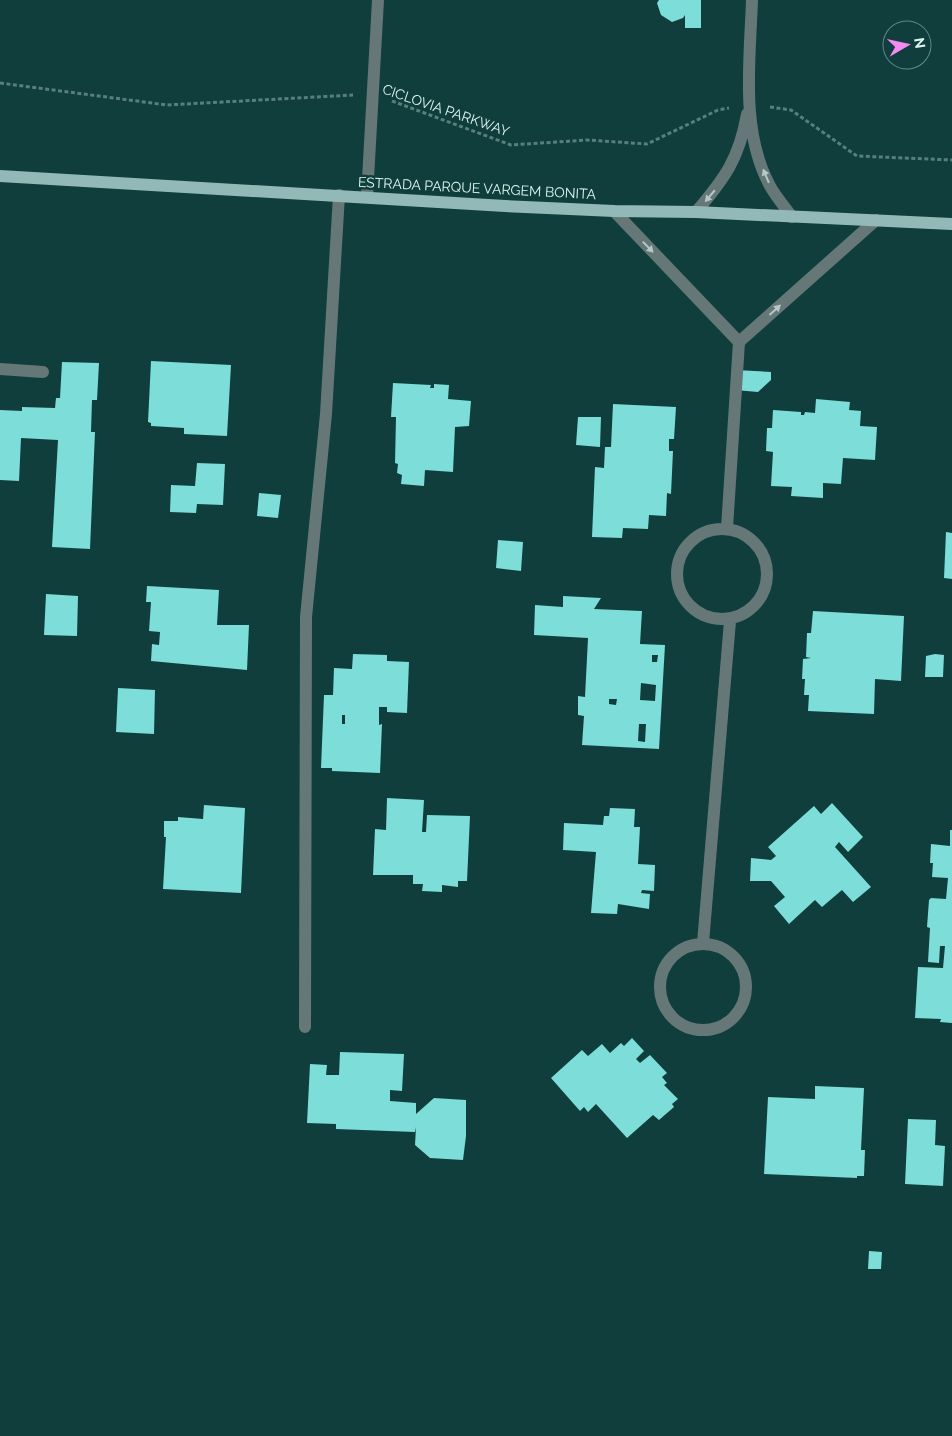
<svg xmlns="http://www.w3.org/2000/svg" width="952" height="1436" viewBox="0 0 952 1436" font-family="Raleway,sans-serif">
<rect width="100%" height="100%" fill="#0f3e3c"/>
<path fill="#7dddd9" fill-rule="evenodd" d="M659 0H701V28H685V15L683 18 672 22 661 15 657 3Z
M151 361 231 365 227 436 184 434V428L151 426V423L148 422Z
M62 362 99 363 97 400H92L91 432H95L90 549 52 547 58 440 21 438 19 481 0 480V410L22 411V407L55 408 56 398H60Z
M736 370 771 372V380L758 392 735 390Z
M393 383 431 385 430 388H434V384L449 385 448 399 471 401 469 426 455 427 453 472 425 470 424 486 401 484 402 475 397 473 398 464 395 463 396 417H391Z
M816 399 850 402 849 410 861 411 860 426 877 427 875 460 843 458 841 484 823 483V498L791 496 792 487 771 486 773 452 766 451 767 428H772L773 410 801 412V415H804L805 412 815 413Z
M613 404 676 407 674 439H669V451H673L671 494 667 493 666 516 649 515 648 529 623 528 622 538 592 537 595 467 604 468 605 447H611Z
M578 417H601L600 447 576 445Z
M197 463 225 464 223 505 197 504 196 513 170 512 171 485 195 486Z
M259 493 281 495 278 518 257 516Z
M946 532 952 533V579L944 578Z
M498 540 523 542 521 571 496 568Z
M147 586 219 590 217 625H249L247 670 151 661 152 644 159 645 160 632 149 631 151 602H146Z
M46 594 78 596 77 636 44 635Z
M563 596 601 598 594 609 642 611 640 644 665 645 659 749 582 745 584 716 578 715V696L585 697 588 638 534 635 535 605 563 607ZM652 655H658L657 662H652ZM641 683 656 685 655 701 640 700ZM609 699H617L616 705 609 704ZM639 724H646L645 742 638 741Z
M813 611 904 616 901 681 875 679 874 714 808 711 809 695H804L805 679H802L803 659 811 658 806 657 807 633H811Z
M353 654 387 655V661L409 662 407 713 387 712V707H379V725L382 724 380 773 332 771V768H321L324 695H333L334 668 352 669ZM342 715H345V724H342Z
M935 654 944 655 943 677H925L926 656Z
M118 688 155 690 154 734 116 732Z
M387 798 424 800 422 832H426L427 815 470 816 467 881H458V887L442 885V892L422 891 423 884H413V875H373L375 829 386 830Z
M832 803 863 837 848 852 839 842 835 847 871 887 853 902 842 890 822 907 815 900 789 924 774 906 785 897 771 881H750L751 858 771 860 776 856 768 847 814 806 821 814Z
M204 805 245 808 241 893 163 889 166 837H164V821H178V817L203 819Z
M610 808 635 809 634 827H640L638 864 655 865 654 891 642 890 641 893 650 894 649 909 618 904 617 914 591 913 596 852 563 850 564 823 603 825 604 816H609Z
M950 830H952V1023L940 1022 941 1019 915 1018 918 967 943 968 945 946H940L939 963 928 962 930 928 927 927 929 900 931 898 946 899 948 878 932 877 933 863H930L931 844 950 846Z
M632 1038 644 1051 636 1059 640 1063 650 1055 667 1073 662 1077 667 1083 664 1085 678 1099 672 1104 674 1107 659 1120 653 1115 627 1138 596 1104 588 1112 584 1107 580 1111 551 1078 582 1050 588 1056 602 1044 610 1053 621 1043 624 1046Z
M340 1052 404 1054 402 1091 390 1090V1101L416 1103V1114L434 1098 466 1100V1136L463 1160 430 1158 415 1145 416 1127 415 1132 336 1129V1124L307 1123 310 1064 327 1065 326 1075H339Z
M815 1086 864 1088 861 1150H865L864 1176H857V1178L764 1174 768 1097 815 1099Z
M908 1119 936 1120 935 1145 945 1146 943 1186 905 1184Z
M869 1251 882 1252 881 1269H868Z"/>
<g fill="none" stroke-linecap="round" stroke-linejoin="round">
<path stroke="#597f7d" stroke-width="3" stroke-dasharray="4 2.5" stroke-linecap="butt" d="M0 83 167 105 353 95
M392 101 511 145 587 140 647 144 718 110 729 108
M770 107 791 110 857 156 952 160"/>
<path stroke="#657877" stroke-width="12" d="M752 0C750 60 740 131 770 186 776 197 785 207 792 217
M367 197 378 0
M614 211 739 342
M696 212C725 178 739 159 747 114
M0 369 43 372
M727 528 739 342 876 220
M677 574a45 45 0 1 1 90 0a45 45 0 1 1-90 0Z
M703 943 730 621
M660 987a43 43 0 1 1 86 0a43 43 0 1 1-86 0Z
M305 1027 306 617 326 414 339 195"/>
<path stroke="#92b9b7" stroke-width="12" d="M0 176 505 206 614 211 696 212 952 224"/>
</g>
<defs><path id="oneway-solid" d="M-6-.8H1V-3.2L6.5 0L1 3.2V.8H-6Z" transform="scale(1.25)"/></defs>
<g fill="#b4c9c8">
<use href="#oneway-solid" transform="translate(766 176) rotate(-113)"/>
<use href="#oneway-solid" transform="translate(710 196) rotate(130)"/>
<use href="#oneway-solid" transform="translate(648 247) rotate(46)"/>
<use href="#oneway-solid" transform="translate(775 310) rotate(-42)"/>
</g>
<g text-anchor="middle" stroke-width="5" stroke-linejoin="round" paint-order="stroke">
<g font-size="14" fill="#def5f4" stroke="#0f3e3c">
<text transform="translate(446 110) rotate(19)" y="5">CICLOVIA PARKWAY</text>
<text transform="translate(477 188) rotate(3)" y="5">ESTRADA PARQUE VARGEM BONITA</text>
</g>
</g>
<g transform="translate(907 45) rotate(81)"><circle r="24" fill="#0f3e3c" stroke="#628786"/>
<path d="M0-4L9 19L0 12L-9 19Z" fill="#f28af2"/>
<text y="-8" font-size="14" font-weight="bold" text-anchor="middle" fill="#def5f4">N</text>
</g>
</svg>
